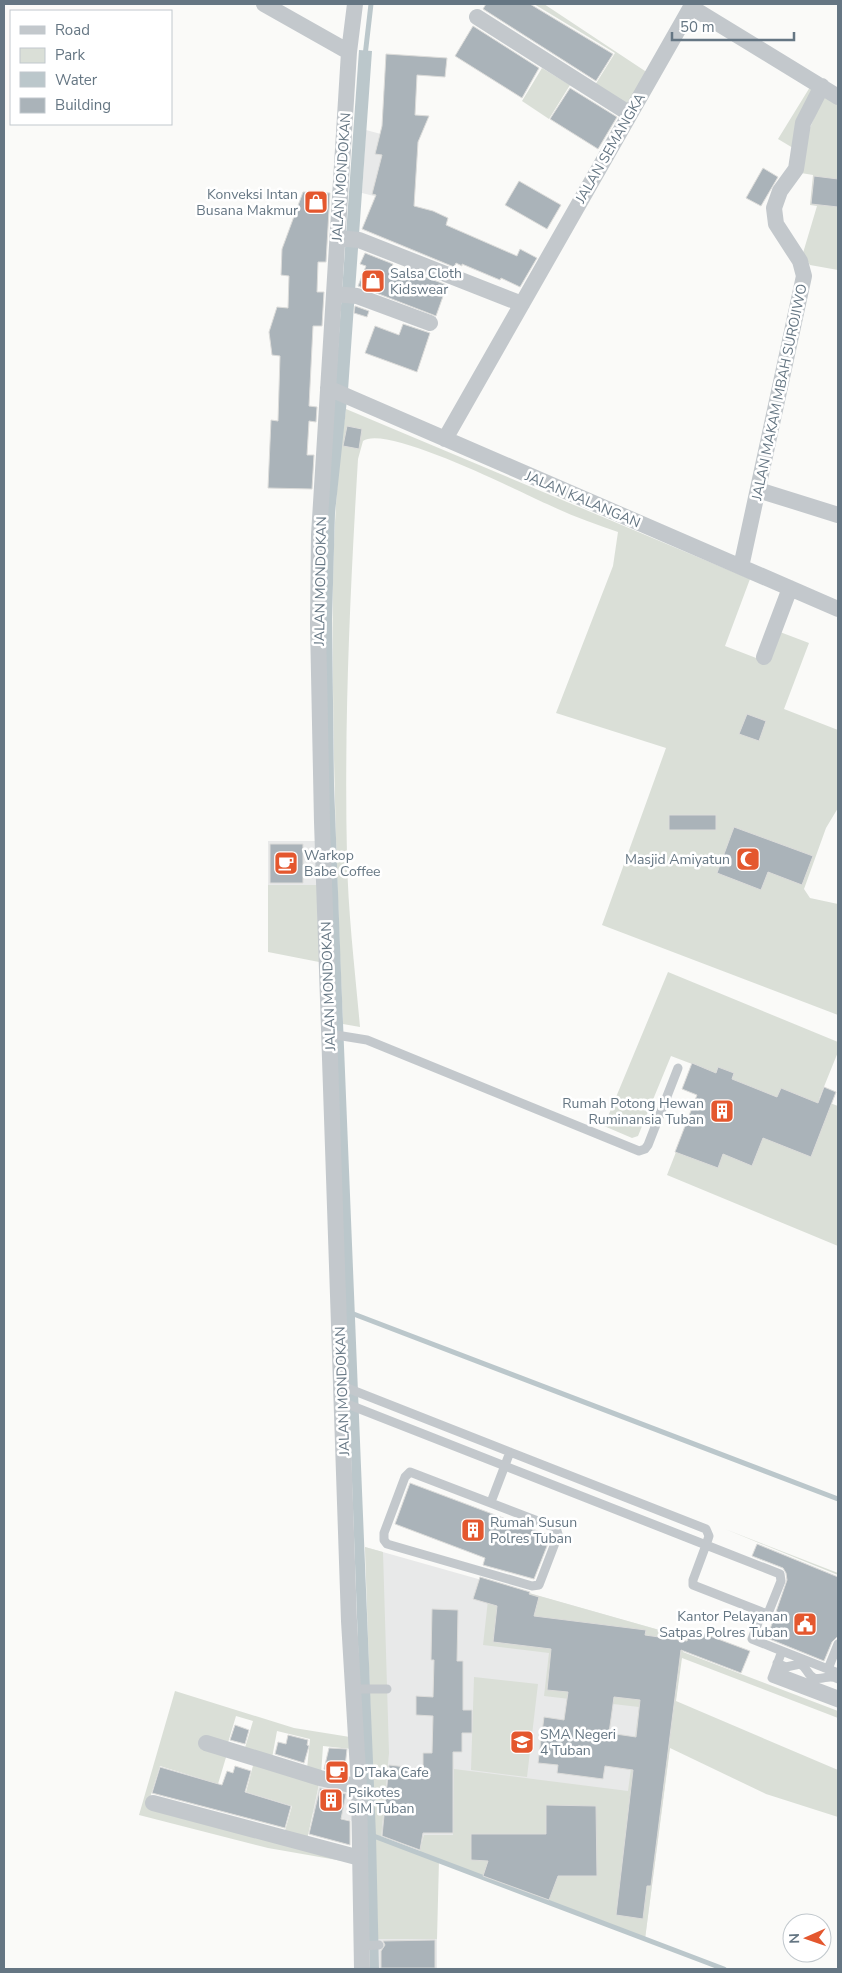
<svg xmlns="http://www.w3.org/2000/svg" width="842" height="1973" viewBox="0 0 842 1973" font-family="'Nunito Sans',sans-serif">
<rect width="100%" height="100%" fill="#fafaf8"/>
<path fill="#e8e9e9" d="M366 130 418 144 414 206 362 193Z
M268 841H315L317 885H268Z
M365 1547 684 1637 645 1939 376 1836Z
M320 1781 353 1788V1821L313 1812Z
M378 1939H437V1969H379Z"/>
<path fill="#dadfd7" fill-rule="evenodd" d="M534 4H544L648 73 629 106 595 85 615 53Z
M542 68 570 85 549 119 522 101Z
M810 87 814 89 793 148 778 139Z
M824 95 838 104V270L810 265 803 253 817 206 810 205 813 175 801 173 806 137Z
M346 409 750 579 725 646 769 663 780 632 809 643 784 709 838 730V808L826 828 804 889 810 898 838 904V1015L602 925 666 748 556 713 613 566 618 532C594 524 570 515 547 504 518 491 386 424 363 441L358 459C350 592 344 724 347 857 348 913 355 970 360 1027L343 1024C338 912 334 800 333 688 332 594 332 501 346 409Z
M268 885H317L319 962 268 952Z
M668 972 838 1042V1052L819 1099 838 1106V1246L667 1175 708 1070 671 1056 638 1136 632 1138 604 1126Z
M725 1529 838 1573V1575Z
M365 1547 383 1552 389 1753 381 1838 419 1853 424 1835H453L454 1769 628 1791 639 1707 544 1696 549 1653 483 1645 490 1582 684 1637 683 1652 838 1711V1718L682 1658 676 1701 838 1770V1817L766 1794 670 1748 645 1939 439 1860 437 1939H378Z
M474 1677 538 1684 527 1777 471 1770Z
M175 1691 294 1728 350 1737 351 1749 323 1746 321 1775 307 1840 354 1863 268 1848 139 1815ZM236 1716 253 1721 244 1751 227 1746ZM277 1731 310 1739 307 1769 272 1758ZM227 1754 254 1762 246 1792 292 1806 284 1834 150 1798 160 1766 218 1784Z"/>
<path fill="#bbc7cb" d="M359 50 372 51 348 390 335 513 332 619 334 784 341 973 376 1836 379 1969H370L326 778V519Z"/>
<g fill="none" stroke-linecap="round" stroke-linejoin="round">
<path stroke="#bbc7cb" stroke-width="5" d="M365 56 371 4
M351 1313 838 1499
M371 1835 724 1969"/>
</g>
<path fill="#aab3b9" stroke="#dcdcda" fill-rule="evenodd" d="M486 4H530L613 54 596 81 483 9Z
M473 26 539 68 522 98 455 56Z
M386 54 447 58 445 77 417 75 415 115 429 116 418 142 414 206 433 211 448 218 446 225 517 256 520 249 537 258 520 287 501 278 500 280 462 264V266L456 263 454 267 362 229 376 195 372 194 382 155 375 154 382 126Z
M570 88 617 117 598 149 550 119Z
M763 168 778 177 761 206 746 198Z
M814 176 838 179V207L811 204Z
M519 181 561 205 547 229 505 205Z
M303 192 330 193 326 262H318L317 292H324L322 326H313L309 406 317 407 316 422 309 421 307 455H314L312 489 268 488 271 420 278 421 280 356 272 355 269 332 277 307 288 308 289 276 281 275 282 249Z
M365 253 393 264 391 270 415 279 417 274 447 285 436 316 358 286 366 266 360 264Z
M355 306 369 311 367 317 354 313Z
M403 324 430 333 417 372 365 353 375 326 399 335Z
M347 426 362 429 359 449 343 446Z
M747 714 766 721 759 741 739 734Z
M669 815H716V830H669Z
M734 827 813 856 802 885 768 872 761 890 717 873Z
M270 844H303V883H270Z
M692 1063 716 1073 718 1067 734 1073 732 1079 777 1097 781 1088 818 1103 824 1087 836 1092 811 1157 763 1138 752 1166 723 1154 718 1168 675 1152 697 1095 682 1089Z
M410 1483 551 1536 534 1579 483 1565 485 1558 395 1524Z
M757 1544 838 1577V1636L832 1642 824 1661 767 1638 787 1580 786 1573 783 1568 752 1556Z
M480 1577 530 1592 529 1594 539 1597 534 1616 646 1630 645 1635 687 1641 691 1629 750 1651 741 1673 681 1650 651 1886H647L643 1919 616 1915 633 1770 605 1766 603 1779 557 1773 558 1765 538 1763 544 1717 564 1720 568 1692 547 1690 551 1649 493 1642 497 1606 473 1599ZM614 1697 640 1700 636 1737 609 1733Z
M432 1609 458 1610 457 1661H463V1710H472V1733H462V1752H453V1833H423L420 1850 382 1836 389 1765 423 1769V1753H432L433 1716 416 1715V1696L433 1697 434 1660H431Z
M235 1725 249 1730 245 1744 230 1740Z
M288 1735 308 1740 307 1745 309 1746 304 1763 275 1754 278 1742 286 1744Z
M329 1748 347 1749 345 1767H348V1774L324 1769Z
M235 1766 251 1771 245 1792 291 1806 285 1828 152 1793 160 1767 222 1785 227 1771 233 1773Z
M320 1788 346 1794 341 1819 350 1821V1845L309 1834Z
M546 1805 596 1806 597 1876H558L549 1900 483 1876 488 1861 471 1860V1834H546Z
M435 1940V1968H381V1951L385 1945 383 1941Z"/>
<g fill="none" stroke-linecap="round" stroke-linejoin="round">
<path stroke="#c3c8cc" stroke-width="9" d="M330 1034 367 1040 639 1151 645 1149 648 1145 678 1068
M342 1386 706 1529 709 1536 706 1545 780 1574 781 1581 769 1611 766 1613 762 1612 693 1585V1580L706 1545 342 1402
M410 1472 556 1528 558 1534 557 1538 539 1585 532 1586 387 1544 384 1540V1533L405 1477Z
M491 1502 510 1452
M762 1612 752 1639 782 1651
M777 1663 786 1667 800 1664C807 1667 807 1675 814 1678 823 1681 829 1673 838 1679
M828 1669 838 1644
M775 1671 838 1695
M838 1673 782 1651 772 1678 838 1703
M352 1689H387
M362 1946 379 1945"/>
<path stroke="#c3c8cc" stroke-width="16" d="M264 4 349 52
M355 4 349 52 323 471 319 535 318 624 322 822 349 1621 359 1787 362 1969
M477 17 630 114
M337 238 359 240 522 304
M334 294 357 296 430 323
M328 388 838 609
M445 439 691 7 838 97
M758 490 838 515
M741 567 804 276 800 261 776 224 774 208 780 191 796 169 803 123 822 86
M764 657 790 588
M206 1743 320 1778 359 1787
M153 1803 360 1858"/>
</g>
<defs>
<g id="shop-square" transform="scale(1.25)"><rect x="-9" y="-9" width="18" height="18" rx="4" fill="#e4572e" stroke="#fff"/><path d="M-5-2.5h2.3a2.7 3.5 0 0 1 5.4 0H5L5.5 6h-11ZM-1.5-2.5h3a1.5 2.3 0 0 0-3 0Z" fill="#fff"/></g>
<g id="mosque-square" transform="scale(1.25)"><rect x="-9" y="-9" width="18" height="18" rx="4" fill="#e4572e" stroke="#fff"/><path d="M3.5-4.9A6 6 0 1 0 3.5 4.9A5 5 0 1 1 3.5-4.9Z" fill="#fff"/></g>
<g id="cafe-square" transform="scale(1.25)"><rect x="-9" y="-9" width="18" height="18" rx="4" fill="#e4572e" stroke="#fff"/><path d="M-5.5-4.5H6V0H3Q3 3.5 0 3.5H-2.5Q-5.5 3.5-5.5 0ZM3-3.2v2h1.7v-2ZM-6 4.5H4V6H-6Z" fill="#fff"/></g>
<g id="building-square" transform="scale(1.25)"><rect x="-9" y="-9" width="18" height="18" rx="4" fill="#e4572e" stroke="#fff"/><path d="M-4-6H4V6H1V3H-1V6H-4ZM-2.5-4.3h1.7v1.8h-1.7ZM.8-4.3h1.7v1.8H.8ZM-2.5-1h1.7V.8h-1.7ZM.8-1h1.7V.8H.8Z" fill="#fff"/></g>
<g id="civic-square" transform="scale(1.25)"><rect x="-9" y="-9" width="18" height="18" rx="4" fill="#e4572e" stroke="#fff"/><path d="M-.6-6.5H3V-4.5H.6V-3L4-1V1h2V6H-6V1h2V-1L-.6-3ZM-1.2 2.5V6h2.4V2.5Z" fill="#fff"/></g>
<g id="school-square" transform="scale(1.25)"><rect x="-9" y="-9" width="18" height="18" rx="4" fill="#e4572e" stroke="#fff"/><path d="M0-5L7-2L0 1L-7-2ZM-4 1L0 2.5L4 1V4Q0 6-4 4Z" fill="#fff"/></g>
</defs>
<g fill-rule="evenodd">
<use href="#shop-square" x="316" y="202"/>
<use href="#shop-square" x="373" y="281"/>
<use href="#mosque-square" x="748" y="859"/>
<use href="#cafe-square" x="286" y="863"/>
<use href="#building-square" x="722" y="1111"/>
<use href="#building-square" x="473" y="1530"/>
<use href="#civic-square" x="805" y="1624"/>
<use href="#school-square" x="522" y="1742"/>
<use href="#cafe-square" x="337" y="1772"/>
<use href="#building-square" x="331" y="1800"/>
</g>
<g text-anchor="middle" stroke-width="5" stroke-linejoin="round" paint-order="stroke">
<g font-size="14" fill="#657683" stroke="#fff">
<text transform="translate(610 148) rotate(-60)" y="5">JALAN SEMANGKA</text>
<text transform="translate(341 177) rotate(-86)" y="5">JALAN MONDOKAN</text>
<text transform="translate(779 392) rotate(-78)" y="5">JALAN MAKAM MBAH SUROJIWO</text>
<text transform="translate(583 499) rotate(23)" y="5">JALAN KALANGAN</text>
<text transform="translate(320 581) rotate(-89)" y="5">JALAN MONDOKAN</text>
<text transform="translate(328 986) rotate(-92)" y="5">JALAN MONDOKAN</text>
<text transform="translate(342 1391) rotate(-92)" y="5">JALAN MONDOKAN</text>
</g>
<g font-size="14" fill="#657683" stroke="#fff" text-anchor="start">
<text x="298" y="199" text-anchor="end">Konveksi Intan<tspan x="298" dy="16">Busana Makmur</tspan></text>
<text x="390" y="278">Salsa Cloth<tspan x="390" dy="16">Kidswear</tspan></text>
<text x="304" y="860">Warkop<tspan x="304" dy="16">Babe Coffee</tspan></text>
<text x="730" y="864" text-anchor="end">Masjid Amiyatun</text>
<text x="704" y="1108" text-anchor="end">Rumah Potong Hewan<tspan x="704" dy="16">Ruminansia Tuban</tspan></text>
<text x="490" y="1527">Rumah Susun<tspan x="490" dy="16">Polres Tuban</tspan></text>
<text x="788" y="1621" text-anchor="end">Kantor Pelayanan<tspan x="788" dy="16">Satpas Polres Tuban</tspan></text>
<text x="540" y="1739">SMA Negeri<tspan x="540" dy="16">4 Tuban</tspan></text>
<text x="354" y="1777">D'Taka Cafe</text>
<text x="348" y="1797">Psikotes<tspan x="348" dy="16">SIM Tuban</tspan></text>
</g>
</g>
<rect width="842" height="1973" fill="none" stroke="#657683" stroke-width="10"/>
<rect x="10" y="10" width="162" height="115" fill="#ffffff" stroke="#c1c8cd"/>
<rect x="20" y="26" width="25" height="8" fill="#c3c8cc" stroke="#c1c8cd"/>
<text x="55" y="35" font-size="15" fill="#657683">Road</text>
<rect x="20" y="48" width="25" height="15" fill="#dadfd7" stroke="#c1c8cd"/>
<text x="55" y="60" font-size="15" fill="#657683">Park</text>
<rect x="20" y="72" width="25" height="15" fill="#bbc7cb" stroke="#c1c8cd"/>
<text x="55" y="85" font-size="15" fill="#657683">Water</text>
<rect x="20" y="98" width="25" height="15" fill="#aab3b9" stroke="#c1c8cd"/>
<text x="55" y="110" font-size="15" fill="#657683">Building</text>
<g transform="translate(807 1938) rotate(268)"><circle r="24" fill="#ffffff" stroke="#c1c8cd"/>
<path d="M0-4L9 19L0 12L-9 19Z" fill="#e4572e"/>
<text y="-8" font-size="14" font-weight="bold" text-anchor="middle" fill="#657683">N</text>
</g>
<path d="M672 32v8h122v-8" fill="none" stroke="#657683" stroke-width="2.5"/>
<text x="680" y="32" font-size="15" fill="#657683" stroke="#ffffff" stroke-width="4" paint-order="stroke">50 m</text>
</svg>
